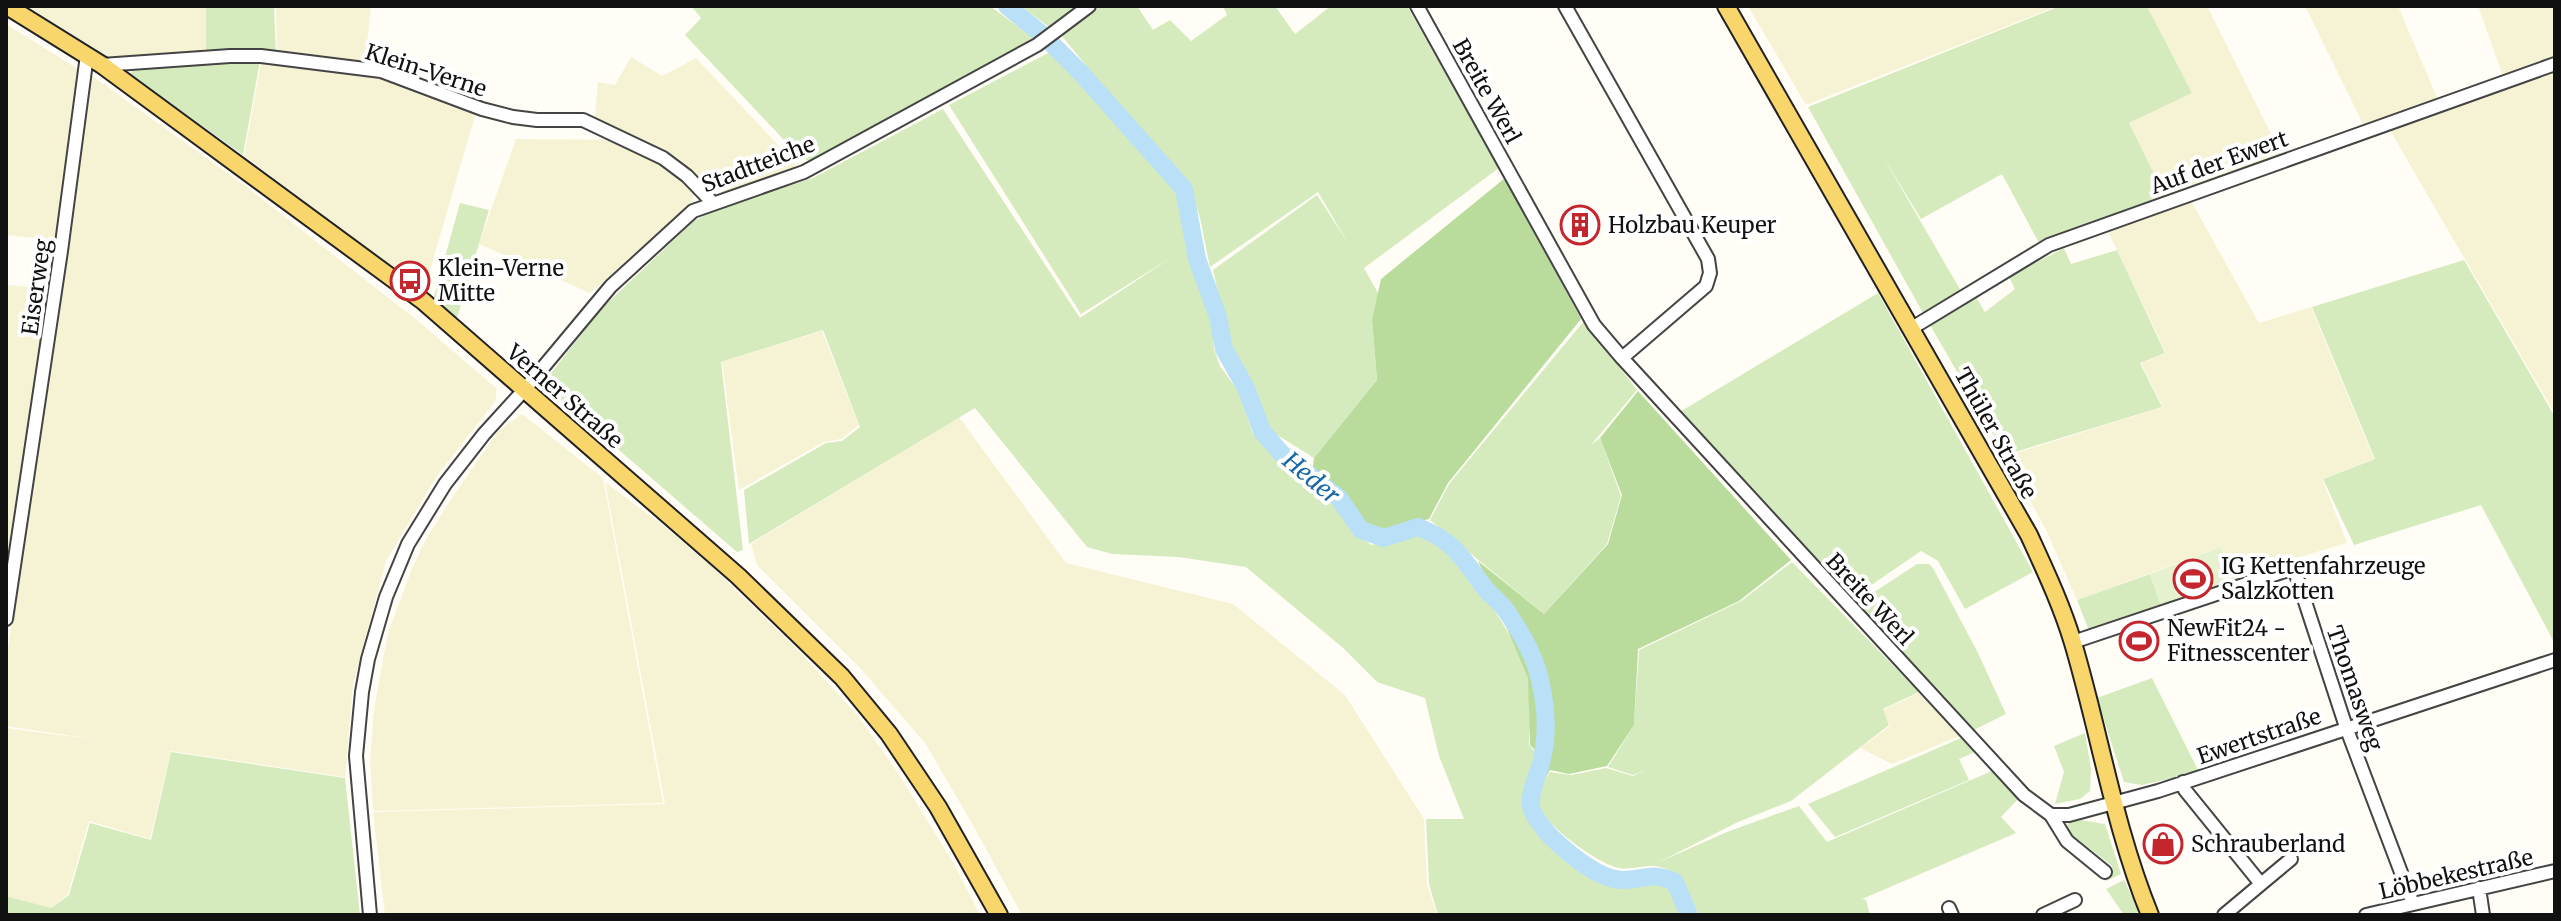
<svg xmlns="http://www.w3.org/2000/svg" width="2561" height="921" viewBox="0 0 2561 921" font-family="Merriweather,serif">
<rect width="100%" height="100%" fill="#fffdf5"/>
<path fill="#f6f3d4" d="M18 6H206V52L108 60Z
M276 6H371L365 63 277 55Z
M1748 6H2058L1806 105Z
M2147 6H2207L2282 156 2166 198 2129 123 2192 93Z
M2305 6H2398L2438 100 2364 126Z
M2478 6H2555V58L2503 76Z
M6 24 81 71 56 240 6 235Z
M631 57 662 76 696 58 795 163 794 170 727 193 706 187 691 171 666 154 603 125 595 116 598 82 615 85Z
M261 62 380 76 476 112 424 291 244 156Z
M2555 68V414L2388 127Z
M92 76 244 185 418 321 496 388V400L436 477 386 561 353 684 345 777 171 751 150 839 89 821 68 894 51 908 6 896V728L105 741 6 726V662Z
M516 139 613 140 662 164 684 180 693 193V199L690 204 590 293 479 244Z
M2190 199 2259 323 2311 307 2374 459 2322 479 2347 543 2296 558 2289 564 2236 584 2221 547 2077 600 2046 530 2006 456 2163 407 2141 363 2166 353 2106 227Z
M6 285 50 289 6 597Z
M822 331 859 425 841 439 824 442 739 490 722 362Z
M522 414 603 478 663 803 373 811 370 761 374 709 388 633 411 571 425 541 448 504 499 430Z
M959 417 1066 563 1233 604 1345 695 1424 819 1427 884 1437 915H1022L973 825 925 743 860 668 757 565 751 544Z
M605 482 665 527 711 566 798 650 857 715 898 773 954 864 980 915H385L373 812 665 804Z
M1919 693 1960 736 1892 764 1860 748 1890 726 1883 710Z"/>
<path fill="#d5ebbd" d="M206 6H274L276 54 206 53Z
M691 6H990L1037 41 813 162 801 158 685 35 701 18Z
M1021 6 1072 7 1074 6 1053 30Z
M1101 6H1137L1153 30 1170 20 1191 41 1227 15 1223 6H1275L1295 34 1331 6H1407L1499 168 1364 268 1378 293 1372 319 1377 380 1314 458 1269 430 1253 388 1231 350 1213 270 1317 195 1348 243 1318 192 1210 267 1200 218 1188 180 1122 109 1061 35Z
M2060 6H2147L2192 93 2129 123 2166 198 2039 243 2002 174 1921 219 1882 155 1961 291 1923 313 1808 107Z
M1050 52 1179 192 1187 221 1191 257 1212 319 1214 349 1220 366 1238 391 1253 434 1279 462 1334 502 1359 537 1372 545C1386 542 1407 532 1420 534 1456 542 1520 642 1528 677 1533 696 1529 725 1529 745L1537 754C1532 769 1520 792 1525 809 1534 837 1592 882 1621 885 1633 887 1647 883 1658 879L1670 886 1681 915H1438L1429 884 1426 819H1464L1439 756 1425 698 1377 682 1342 647 1246 567 1178 557 1112 554 1087 547 975 408 749 544 744 490 826 443 842 441 860 427 823 330 721 362 743 550 737 552 546 387 549 376 600 310 694 221 714 210 813 178 943 109 1080 318 1175 255 1081 314 949 105Z
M260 61 243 155 130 74 135 68Z
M460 203 489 210 457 318 433 300Z
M2064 248 2071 264 2117 250 2165 353 2140 363 2162 407 2005 455 1930 325 1976 297 1985 312 2015 289 2009 277Z
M2464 260 2555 417V644L2481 505 2354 545 2323 479 2375 459 2312 307Z
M1878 293 2033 572 1965 609 1938 561 1921 551 1851 599 1678 413Z
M1584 321 1637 390 1591 445 1600 438 1621 496 1607 544 1544 614 1430 520 1449 484Z
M1792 562 1919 692 1883 709 1889 725 1791 801 1738 822 1659 862 1727 832 1799 806 1827 842 1992 771 2018 799 2001 817 2016 833 1862 899 1866 900 1870 915H1699C1693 903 1685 880 1674 873 1648 858 1638 873 1615 867 1595 861 1546 826 1539 806 1535 794 1544 781 1550 772L1571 775 1606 768 1633 776 1646 770 1633 775 1608 767 1634 725 1639 650 1741 601Z
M1917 564H1929L1933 568 1978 653 2006 714 1974 730 1856 604Z
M2150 574 2162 608 2094 630 2088 628 2077 600Z
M2152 678 2199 772 2142 785 2124 782 2097 698Z
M2085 733 2091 769 2090 791 2080 799 2055 804 2064 772 2054 746Z
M1961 738 1975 752 1959 759 1969 780 1835 837 1808 804Z
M171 752 345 778 360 915H6V896L51 908 69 895 90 823 151 840Z
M2081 820 2105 824 2121 874 2104 882 2112 874V866L2066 830 2068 823Z
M2124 880 2138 910 2136 915H2124L2106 889Z"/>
<path fill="#b9dc9c" d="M1505 178 1581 319 1448 483 1429 519 1389 529 1369 526 1346 498 1313 467 1314 458 1377 380 1372 319 1381 279Z
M1638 391 1791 560 1739 601 1638 649 1634 725 1607 766 1569 774 1550 770 1537 794 1527 791 1538 753 1530 745 1528 678 1478 561 1544 614 1608 544 1622 495 1600 438Z"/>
<path fill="#e6f2cf" d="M2221 547 2236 584 2162 608 2150 574Z"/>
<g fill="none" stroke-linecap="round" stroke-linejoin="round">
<path stroke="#b9e0f7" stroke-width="18" d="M1007 6 1044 36 1081 73 1184 189 1197 259 1218 317 1224 349 1246 388 1262 431 1281 453 1339 498 1361 530 1384 538 1418 527C1456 542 1461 557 1484 587 1490 595 1499 601 1505 609 1519 629 1535 656 1540 680 1546 705 1548 733 1542 759 1539 774 1529 790 1531 806 1532 815 1544 829 1550 836 1568 853 1597 879 1622 880 1646 880 1651 871 1675 882L1689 915"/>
<g stroke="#444" stroke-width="16">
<path id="minor" d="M1417 6 1594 325 1622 358 2024 795 2051 815H2069L2158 791 2555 660
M1565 6 1708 259 1710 273 1706 286 1622 358
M102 65 230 56H261L381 71 482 109 513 117 537 120H583L663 158 687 176 712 202
M1912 328 2049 245 2555 64
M6 619 61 251 87 55
M2073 642 2294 568 2346 727 2413 904
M2183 782 2185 790 2261 884 2224 915
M2051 815 2067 841 2105 872
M2261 884 2291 859
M2479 888 2483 915
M1949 908 1952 915
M370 915 356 756 362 692 368 659 386 597 408 544 445 484 484 434 525 389 611 286 693 211 804 172 1037 45 1089 6
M2043 915 2075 900
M2366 915 2555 871"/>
</g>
<g stroke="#222" stroke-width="20">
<path id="major" d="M7 6 102 65 423 301 738 576 842 677 889 734 938 807 999 915
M1726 6 2029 535C2045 570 2062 606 2073 643 2100 734 2114 827 2150 915"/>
</g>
<use href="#minor" stroke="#fff" stroke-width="12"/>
<use href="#major" stroke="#f9d66b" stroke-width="16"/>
</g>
<defs>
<g id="building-ring" transform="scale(2)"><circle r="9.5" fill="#fff" stroke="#c4262e" stroke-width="1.5"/><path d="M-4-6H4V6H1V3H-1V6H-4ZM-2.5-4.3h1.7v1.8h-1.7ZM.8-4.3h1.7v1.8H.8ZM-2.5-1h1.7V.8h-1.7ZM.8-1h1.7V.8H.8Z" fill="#c4262e"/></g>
<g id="bus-ring" transform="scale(2)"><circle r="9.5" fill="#fff" stroke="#c4262e" stroke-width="1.5"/><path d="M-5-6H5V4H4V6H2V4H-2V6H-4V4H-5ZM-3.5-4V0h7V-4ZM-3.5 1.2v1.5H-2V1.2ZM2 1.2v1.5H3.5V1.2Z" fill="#c4262e"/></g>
<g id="stadium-ring" transform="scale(2)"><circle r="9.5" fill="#fff" stroke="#c4262e" stroke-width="1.5"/><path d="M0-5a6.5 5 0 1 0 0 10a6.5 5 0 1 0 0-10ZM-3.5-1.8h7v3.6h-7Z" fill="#c4262e"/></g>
<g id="shop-ring" transform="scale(2)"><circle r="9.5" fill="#fff" stroke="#c4262e" stroke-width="1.5"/><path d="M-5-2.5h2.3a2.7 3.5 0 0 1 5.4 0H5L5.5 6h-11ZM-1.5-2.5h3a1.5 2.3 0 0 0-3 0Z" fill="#c4262e"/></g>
</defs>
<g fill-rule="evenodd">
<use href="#building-ring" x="1580" y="225"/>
<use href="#bus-ring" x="410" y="281"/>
<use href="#stadium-ring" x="2193" y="579"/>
<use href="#stadium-ring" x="2139" y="641"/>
<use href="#shop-ring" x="2163" y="844"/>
</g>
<g text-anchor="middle" stroke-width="8" stroke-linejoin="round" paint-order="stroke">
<g font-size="22" fill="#111" stroke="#fff">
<text transform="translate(426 70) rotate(18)" y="8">Klein-Verne</text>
<text transform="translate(1487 91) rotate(61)" y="8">Breite Werl</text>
<text transform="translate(2219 162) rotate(-20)" y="8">Auf der Ewert</text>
<text transform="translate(758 164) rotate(-21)" y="8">Stadtteiche</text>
<text transform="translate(36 287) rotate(-82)" y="8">Eiserweg</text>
<text transform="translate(565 396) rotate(41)" y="8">Verner Straße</text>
<text transform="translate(1996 433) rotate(61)" y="8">Thüler Straße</text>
<text transform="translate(1870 599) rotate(47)" y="8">Breite Werl</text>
<text transform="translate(2355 688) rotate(71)" y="8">Thomasweg</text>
<text transform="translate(2259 736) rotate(-19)" y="8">Ewertstraße</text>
<text transform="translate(2456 874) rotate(-13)" y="8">Löbbekestraße</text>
</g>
<g font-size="22" fill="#111" stroke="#fff" text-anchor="start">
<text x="1608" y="233">Holzbau Keuper</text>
<text x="438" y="276">Klein-Verne<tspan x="438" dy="25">Mitte</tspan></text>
<text x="2221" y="574">IG Kettenfahrzeuge<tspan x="2221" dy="25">Salzkotten</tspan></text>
<text x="2167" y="636">NewFit24 -<tspan x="2167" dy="25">Fitnesscenter</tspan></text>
<text x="2191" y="852">Schrauberland</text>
</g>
<g font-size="24" font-style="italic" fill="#1768a6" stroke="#fff">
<text transform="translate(1311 478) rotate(40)" y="8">Heder</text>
</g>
</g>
<rect width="2561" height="921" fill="none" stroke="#111111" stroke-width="16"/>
</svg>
